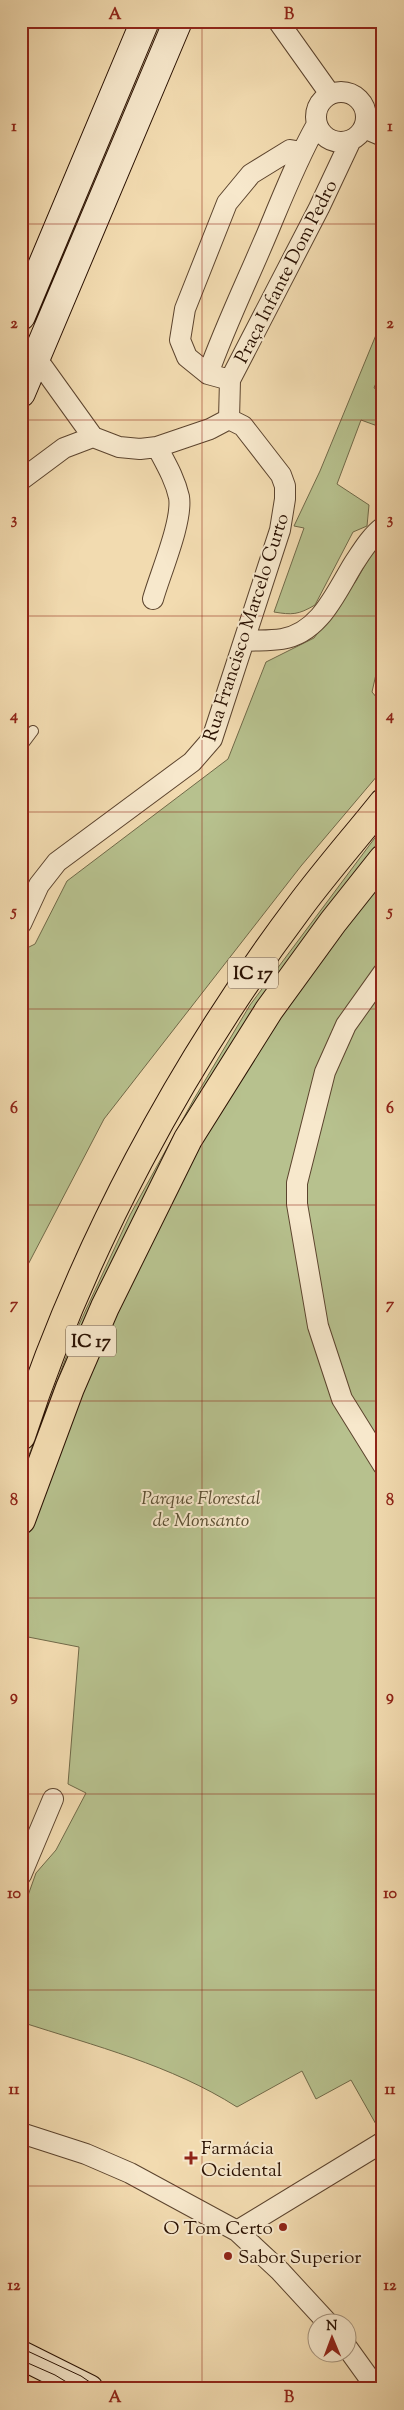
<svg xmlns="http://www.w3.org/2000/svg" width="404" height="2410" viewBox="0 0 404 2410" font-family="'Sorts Mill Goudy',serif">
<rect width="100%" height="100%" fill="#f2dbb0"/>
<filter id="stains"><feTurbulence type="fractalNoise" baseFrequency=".004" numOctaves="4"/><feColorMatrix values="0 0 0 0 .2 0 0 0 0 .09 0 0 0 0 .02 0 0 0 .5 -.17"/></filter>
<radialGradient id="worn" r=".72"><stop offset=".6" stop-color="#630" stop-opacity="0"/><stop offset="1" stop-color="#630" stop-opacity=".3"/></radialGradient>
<path fill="#b7c18e" stroke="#706948" d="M383 318V366L374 388 383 392V428L361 420 337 484 369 505 367 526 353 532 315 605C298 615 292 615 274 612L304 528 294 526 320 471Z
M383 541V643L372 692 383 705V769L301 866 104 1119 21 1278V951L35 944 67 881 228 759 266 662 314 638 356 581 372 553Z
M383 827V2122L377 2126 351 2080 316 2099 302 2071 237 2107C171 2065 95 2046 21 2022V2001L27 1960 21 1957V1915L36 1873 56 1850 86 1793 68 1784 79 1647 23 1636 21 1632V1476L76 1331 130 1215 194 1099 250 1005Z"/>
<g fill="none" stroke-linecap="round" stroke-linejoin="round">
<g stroke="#5c442e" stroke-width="12">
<path id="lane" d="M21 747 33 731"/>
</g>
<g stroke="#5c442e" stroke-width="22">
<path id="street" d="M278 21 330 94
M316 117a25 25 0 1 1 50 0a25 25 0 1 1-50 0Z
M364 128 383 136
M37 359 93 437 119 447 140 449 157 447C166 464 175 479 179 497 183 521 160 574 153 599
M208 374 187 357 180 340 185 309 227 203 251 174 290 150 302 152
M230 380 208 374C226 324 249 277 269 229 284 193 298 158 317 124
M157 447 210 429 229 419 230 380 319 208 351 140
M21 480 64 448 93 437
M244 641C256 640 270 641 282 639 320 633 336 592 354 563 362 551 371 536 383 527
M21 924 39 885 57 862 192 762 212 739 280 530 285 499V486L281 475 243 426 229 419
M383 973 346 1025 325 1072 297 1183V1204L318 1326 342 1399 383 1465
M21 1875 53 1799
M21 2133 86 2154 130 2173 237 2231 280 2271 327 2322
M237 2231 383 2142
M346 2346 377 2389"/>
</g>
<g stroke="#2a1102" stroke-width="30">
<path id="secondary" d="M21 316 145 21
M21 393 178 21
M21 2355 89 2389"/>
</g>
<g stroke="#2a1102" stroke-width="30">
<path id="highway" d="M21 1436C82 1249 181 1064 300 906 326 871 355 838 383 803
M21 1520 70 1388 105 1307 188 1139 269 1010 333 922 383 859"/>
</g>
<use href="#lane" stroke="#f7e8cc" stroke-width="10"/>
<use href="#street" stroke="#f7e8cc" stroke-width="20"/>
<use href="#secondary" stroke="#f7e8cc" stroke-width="28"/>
<use href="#highway" stroke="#f2dbb0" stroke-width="28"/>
<path stroke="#2a1102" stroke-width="1" d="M21 2348 81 2376 100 2389
M21 2360 55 2375 78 2389"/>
</g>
<path fill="none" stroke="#8f2418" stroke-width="1" stroke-opacity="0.55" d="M202 21V2389M21 224H383M21 420H383M21 616H383M21 812H383M21 1009H383M21 1205H383M21 1401H383M21 1598H383M21 1794H383M21 1990H383M21 2186H383"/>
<g fill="#8f2418" stroke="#f7e8cc" stroke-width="2">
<path d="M188.5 2150.5h5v5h5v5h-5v5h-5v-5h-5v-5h5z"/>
<circle cx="283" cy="2227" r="5"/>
<circle cx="228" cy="2256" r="5"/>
</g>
<g text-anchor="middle" stroke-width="4" stroke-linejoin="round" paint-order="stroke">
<g fill="#f7e8cc" stroke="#68523f" stroke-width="1">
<rect x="228" y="957.5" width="50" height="31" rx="4"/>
<rect x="66" y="1325.5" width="50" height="31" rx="4"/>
</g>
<g font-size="18" font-weight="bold" fill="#2a1102">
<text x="253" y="979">IC 17</text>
<text x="91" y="1347">IC 17</text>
</g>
<g font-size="19" fill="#2a1102" stroke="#f7e8cc">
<text transform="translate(285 271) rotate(-63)" y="7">Praça Infante Dom Pedro</text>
<text transform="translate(245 627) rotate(-72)" y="7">Rua Francisco Marcelo Curto</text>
</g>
<g font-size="19" font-style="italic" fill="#5b4f33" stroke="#f7e8cc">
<text x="201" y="1504">Parque Florestal<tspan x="201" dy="22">de Monsanto</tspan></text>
</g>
<g font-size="19" fill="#2a1102" stroke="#f7e8cc" text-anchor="start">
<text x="201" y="2154">Farmácia<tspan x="201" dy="22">Ocidental</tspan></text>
<text x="273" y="2234" text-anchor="end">O Tom Certo</text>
<text x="238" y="2263">Sabor Superior</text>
</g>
</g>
<rect width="404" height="2410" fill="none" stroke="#f2dbb0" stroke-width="55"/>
<g transform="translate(332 2338) rotate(359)"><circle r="24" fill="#f7e8cc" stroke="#a5927b"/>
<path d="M0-4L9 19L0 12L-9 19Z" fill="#8f2418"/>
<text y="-8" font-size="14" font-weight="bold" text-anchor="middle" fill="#2a1102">N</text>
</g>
<rect x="28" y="28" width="348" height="2354" fill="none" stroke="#8f2418" stroke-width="2"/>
<g font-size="16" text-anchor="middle" font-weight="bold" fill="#8f2418">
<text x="115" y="19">A</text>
<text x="289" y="19">B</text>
<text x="14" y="131">1</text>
<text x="390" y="131">1</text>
<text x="14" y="328">2</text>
<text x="390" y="328">2</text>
<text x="14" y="524">3</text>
<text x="390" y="524">3</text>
<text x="14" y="720">4</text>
<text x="390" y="720">4</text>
<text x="14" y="916">5</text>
<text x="390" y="916">5</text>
<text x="14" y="1113">6</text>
<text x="390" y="1113">6</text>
<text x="14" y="1309">7</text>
<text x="390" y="1309">7</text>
<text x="14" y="1505">8</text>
<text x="390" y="1505">8</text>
<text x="14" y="1701">9</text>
<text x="390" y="1701">9</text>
<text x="14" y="1898">10</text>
<text x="390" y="1898">10</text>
<text x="14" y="2094">11</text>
<text x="390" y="2094">11</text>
<text x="14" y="2290">12</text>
<text x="390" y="2290">12</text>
<text x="115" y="2402">A</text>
<text x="289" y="2402">B</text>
</g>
<rect width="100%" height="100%" filter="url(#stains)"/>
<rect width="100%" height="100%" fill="url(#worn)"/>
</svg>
